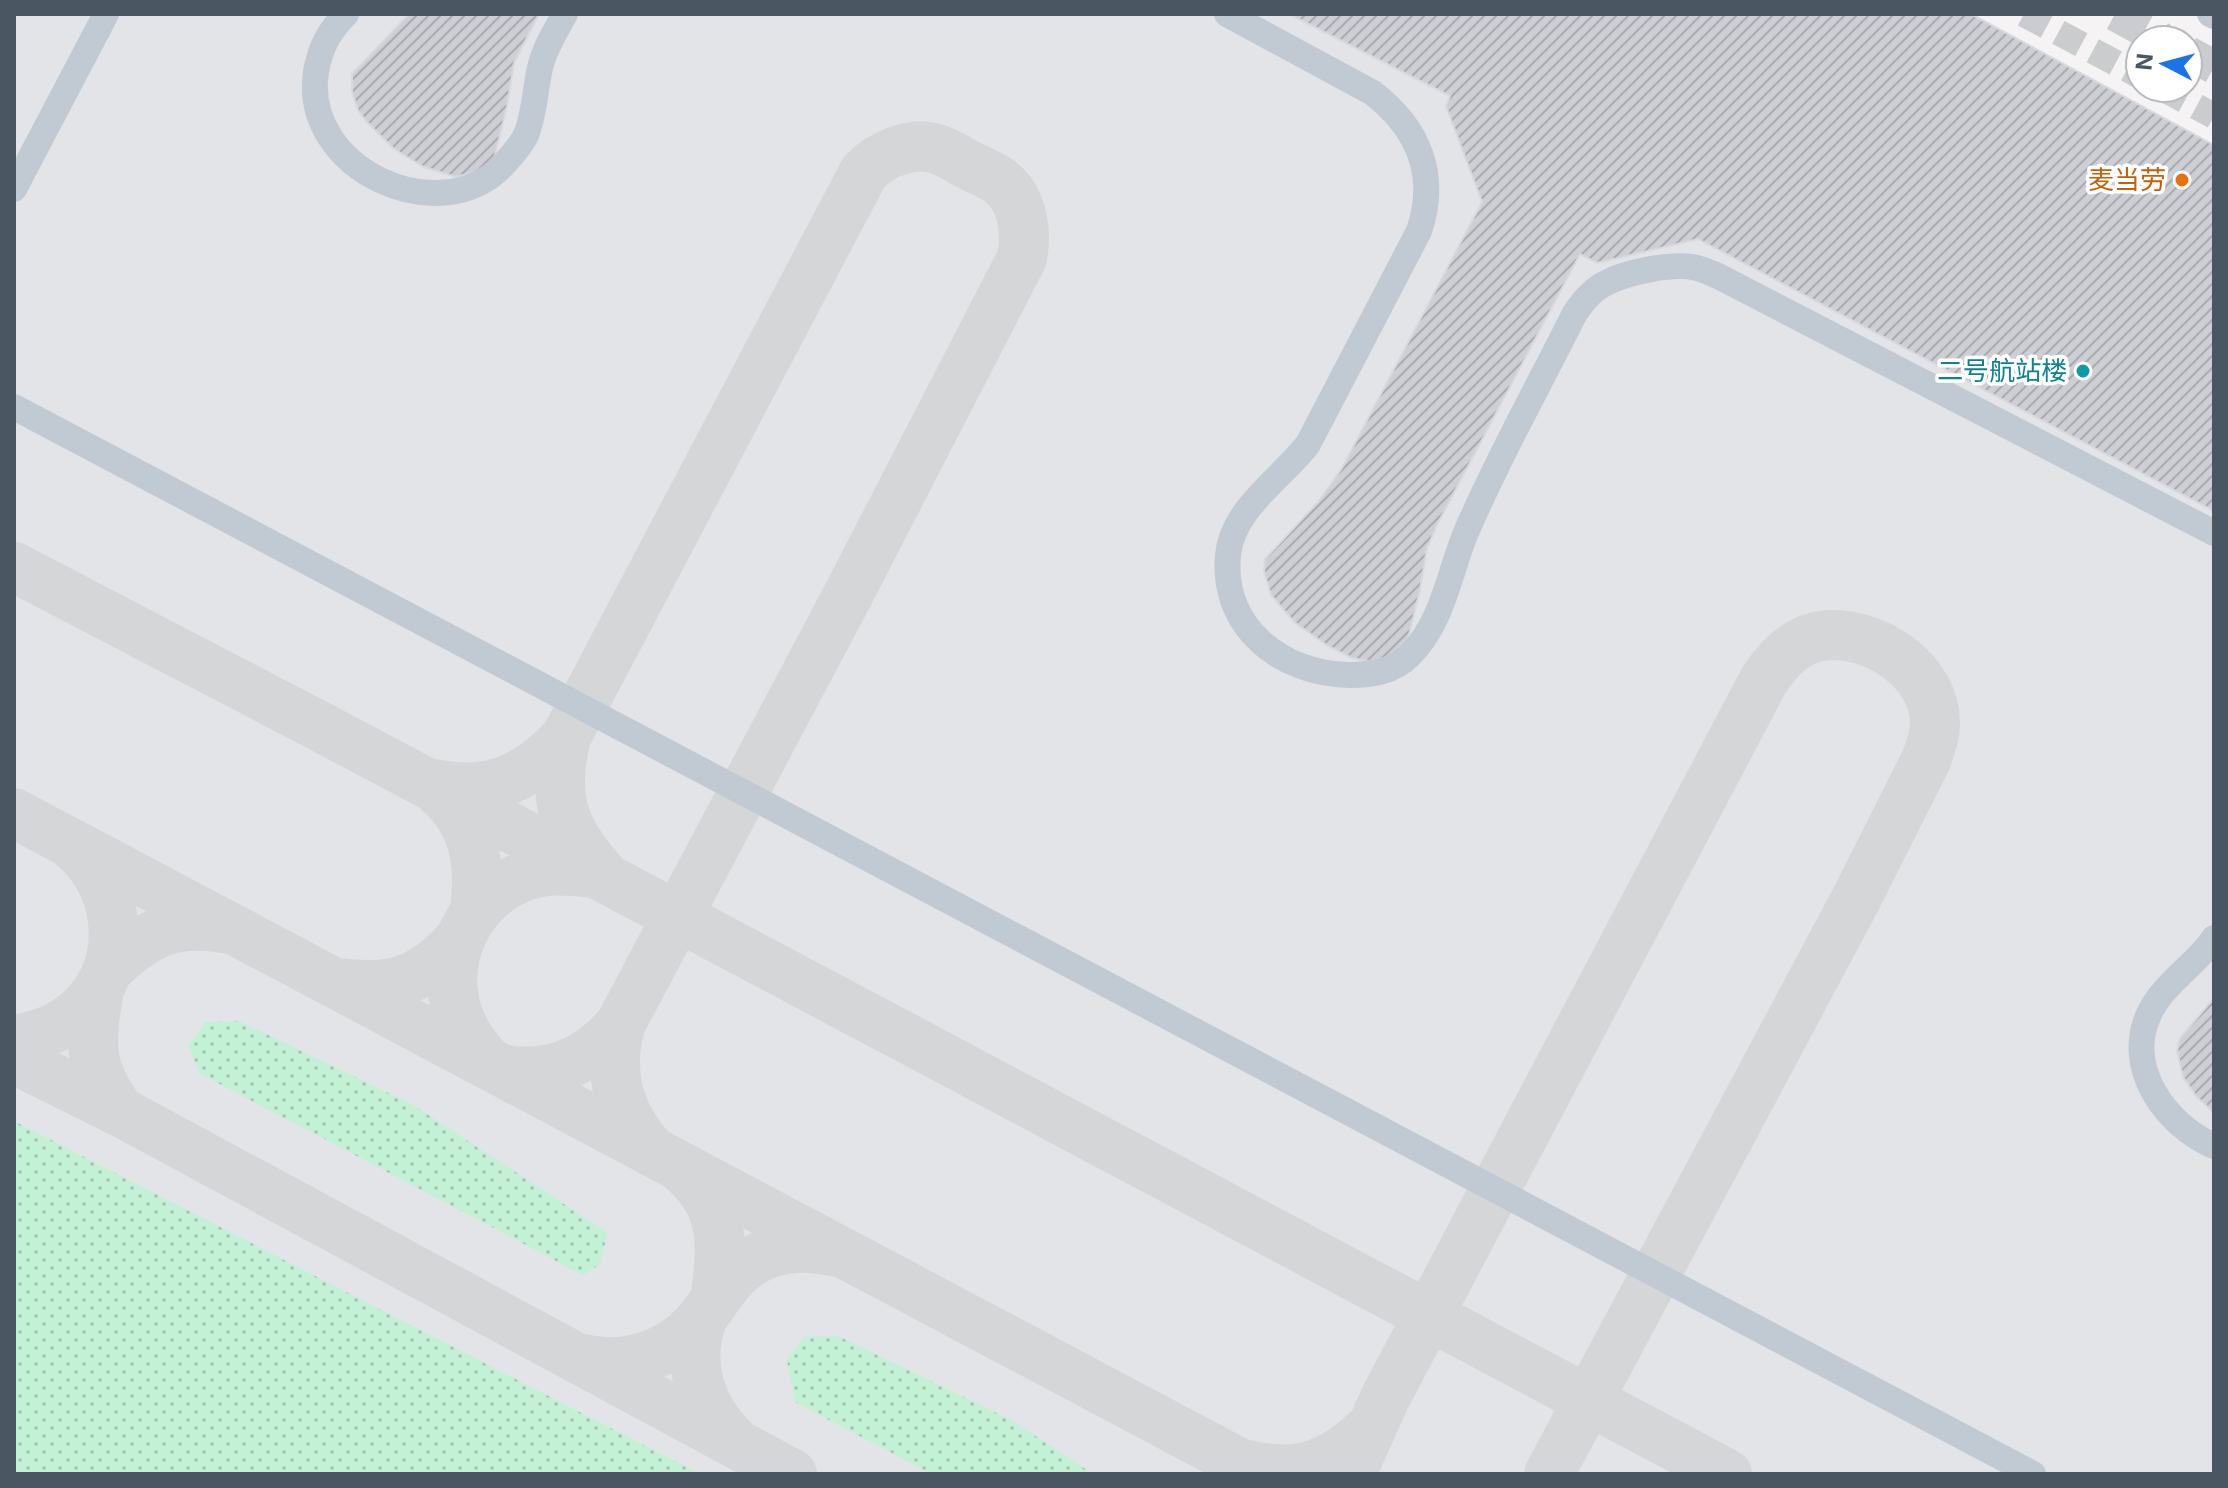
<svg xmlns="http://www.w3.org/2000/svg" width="2228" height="1488" viewBox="0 0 2228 1488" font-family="Inter,'Noto Sans SC',sans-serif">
<defs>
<pattern id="grass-dots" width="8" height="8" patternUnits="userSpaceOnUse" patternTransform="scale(2)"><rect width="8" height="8" fill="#c3f1d5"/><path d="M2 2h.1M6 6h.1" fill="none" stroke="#a0c6b0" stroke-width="1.8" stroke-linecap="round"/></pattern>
<pattern id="building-hatch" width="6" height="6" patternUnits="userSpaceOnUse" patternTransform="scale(2)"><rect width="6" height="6" fill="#cdcfd5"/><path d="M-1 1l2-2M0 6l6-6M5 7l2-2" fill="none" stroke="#a8abb0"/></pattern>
</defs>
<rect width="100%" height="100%" fill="#f5f3f3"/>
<path fill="#e2e4e7" d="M14 14H1971L2214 145V1474H14Z"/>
<path fill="url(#grass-dots)" d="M239 1021 413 1105 608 1233 599 1265 583 1275 199 1073 189 1045 205 1022Z
M14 1121 700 1474H14Z
M838 1336 1011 1420 1093 1474H932L795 1402 787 1360 804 1337Z"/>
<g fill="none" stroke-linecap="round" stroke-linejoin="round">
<path stroke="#d5d6d8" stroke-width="50" d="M14 567 321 727 1727 1474
M433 784C490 796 528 778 566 737
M439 792C475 823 481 864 475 910
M14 813 1260 1474
M592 873C568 870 544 868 520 878 459 903 433 979 468 1036 475 1046 485 1062 497 1067 510 1073 531 1072 545 1070 577 1065 601 1048 621 1023
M608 880C565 833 550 802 566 737L864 172C881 154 912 141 937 149 947 152 956 158 965 163 975 169 988 173 998 180 1023 197 1027 231 1022 258L849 593 621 1023C607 1071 617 1112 651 1150
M109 969C146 932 176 919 229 929
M338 983C393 990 422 981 459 940
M99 989C90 1042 87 1068 121 1112
M14 1040C35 1036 54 1031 71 1018 129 977 126 891 74 847
M14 1059 121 1112 792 1474
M682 1169C725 1205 723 1244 716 1294
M703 1317C685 1362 700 1408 734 1441
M578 1358C623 1370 671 1356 701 1319 718 1298 729 1274 754 1260 781 1245 809 1246 838 1252
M1238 1463C1295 1478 1329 1468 1371 1427
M1351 1474 1385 1398 1764 680C1777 660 1795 640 1821 636 1871 628 1936 670 1935 724 1935 737 1930 748 1926 760L1856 899 1549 1474"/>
</g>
<path fill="url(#building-hatch)" stroke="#d7d9de" stroke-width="2" d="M409 14H539L514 63 507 106 492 167 456 177 424 167 394 149 367 122 358 110 352 92V74Z
M1289 14H1971L2214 145V511L1698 239 1597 263 1580 254 1438 523 1427 548 1420 590 1405 651 1372 662 1352 658 1328 646 1294 622 1271 595 1264 572 1265 559 1318 502 1342 468 1482 202 1446 106 1450 96Z
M2214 998V1113L2196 1096 2183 1077 2177 1051 2180 1038Z"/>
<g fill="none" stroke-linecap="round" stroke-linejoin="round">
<path stroke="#caccce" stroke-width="26" stroke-dasharray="26 13" stroke-linecap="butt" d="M2024 14 2140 76
M2162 88 2214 116"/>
<path stroke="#caccce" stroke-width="34" stroke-dasharray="34 17" stroke-linecap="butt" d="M2115 14 2163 40
M2188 53 2214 67"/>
<path stroke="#c1cad2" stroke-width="26" d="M346 14C329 31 320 48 316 72 301 170 441 232 503 165 511 156 521 146 526 135 535 114 535 86 541 64 546 46 556 30 565 14
M1227 14 1373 93C1419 129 1438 175 1419 231L1308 444C1282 478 1232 509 1228 555 1221 627 1281 674 1349 675 1371 675 1393 672 1410 655 1444 621 1449 572 1467 530 1499 456 1539 385 1575 313 1583 301 1593 289 1606 283 1627 272 1674 262 1697 268 1705 270 1713 274 1720 277L2214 533
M2210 14 2214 16
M14 189 106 14
M14 407 2033 1474
M2214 938C2196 965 2164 983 2150 1012 2123 1066 2165 1125 2214 1146"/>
</g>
<circle fill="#e8710a" stroke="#fff" stroke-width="3" cx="2182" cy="180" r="8"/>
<circle fill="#0f9aa8" stroke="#fff" stroke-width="3" cx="2083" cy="371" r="8"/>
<g text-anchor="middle" stroke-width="7" stroke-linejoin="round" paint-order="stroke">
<g font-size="26" fill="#c56008" stroke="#fff" text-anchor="end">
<text x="2166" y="189">麦当劳</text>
</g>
<g font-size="26" fill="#0d838f" stroke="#fff" text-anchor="end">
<text x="2067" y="380">二号航站楼</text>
</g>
</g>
<rect width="2228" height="1488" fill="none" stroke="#4a5661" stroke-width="32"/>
<g transform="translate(2164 64) rotate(276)"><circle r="38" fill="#ffffff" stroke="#b7bbc0" stroke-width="2"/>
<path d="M0-6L14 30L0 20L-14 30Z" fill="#1a73e8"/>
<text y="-12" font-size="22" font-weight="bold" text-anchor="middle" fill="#4a5661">N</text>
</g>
</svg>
